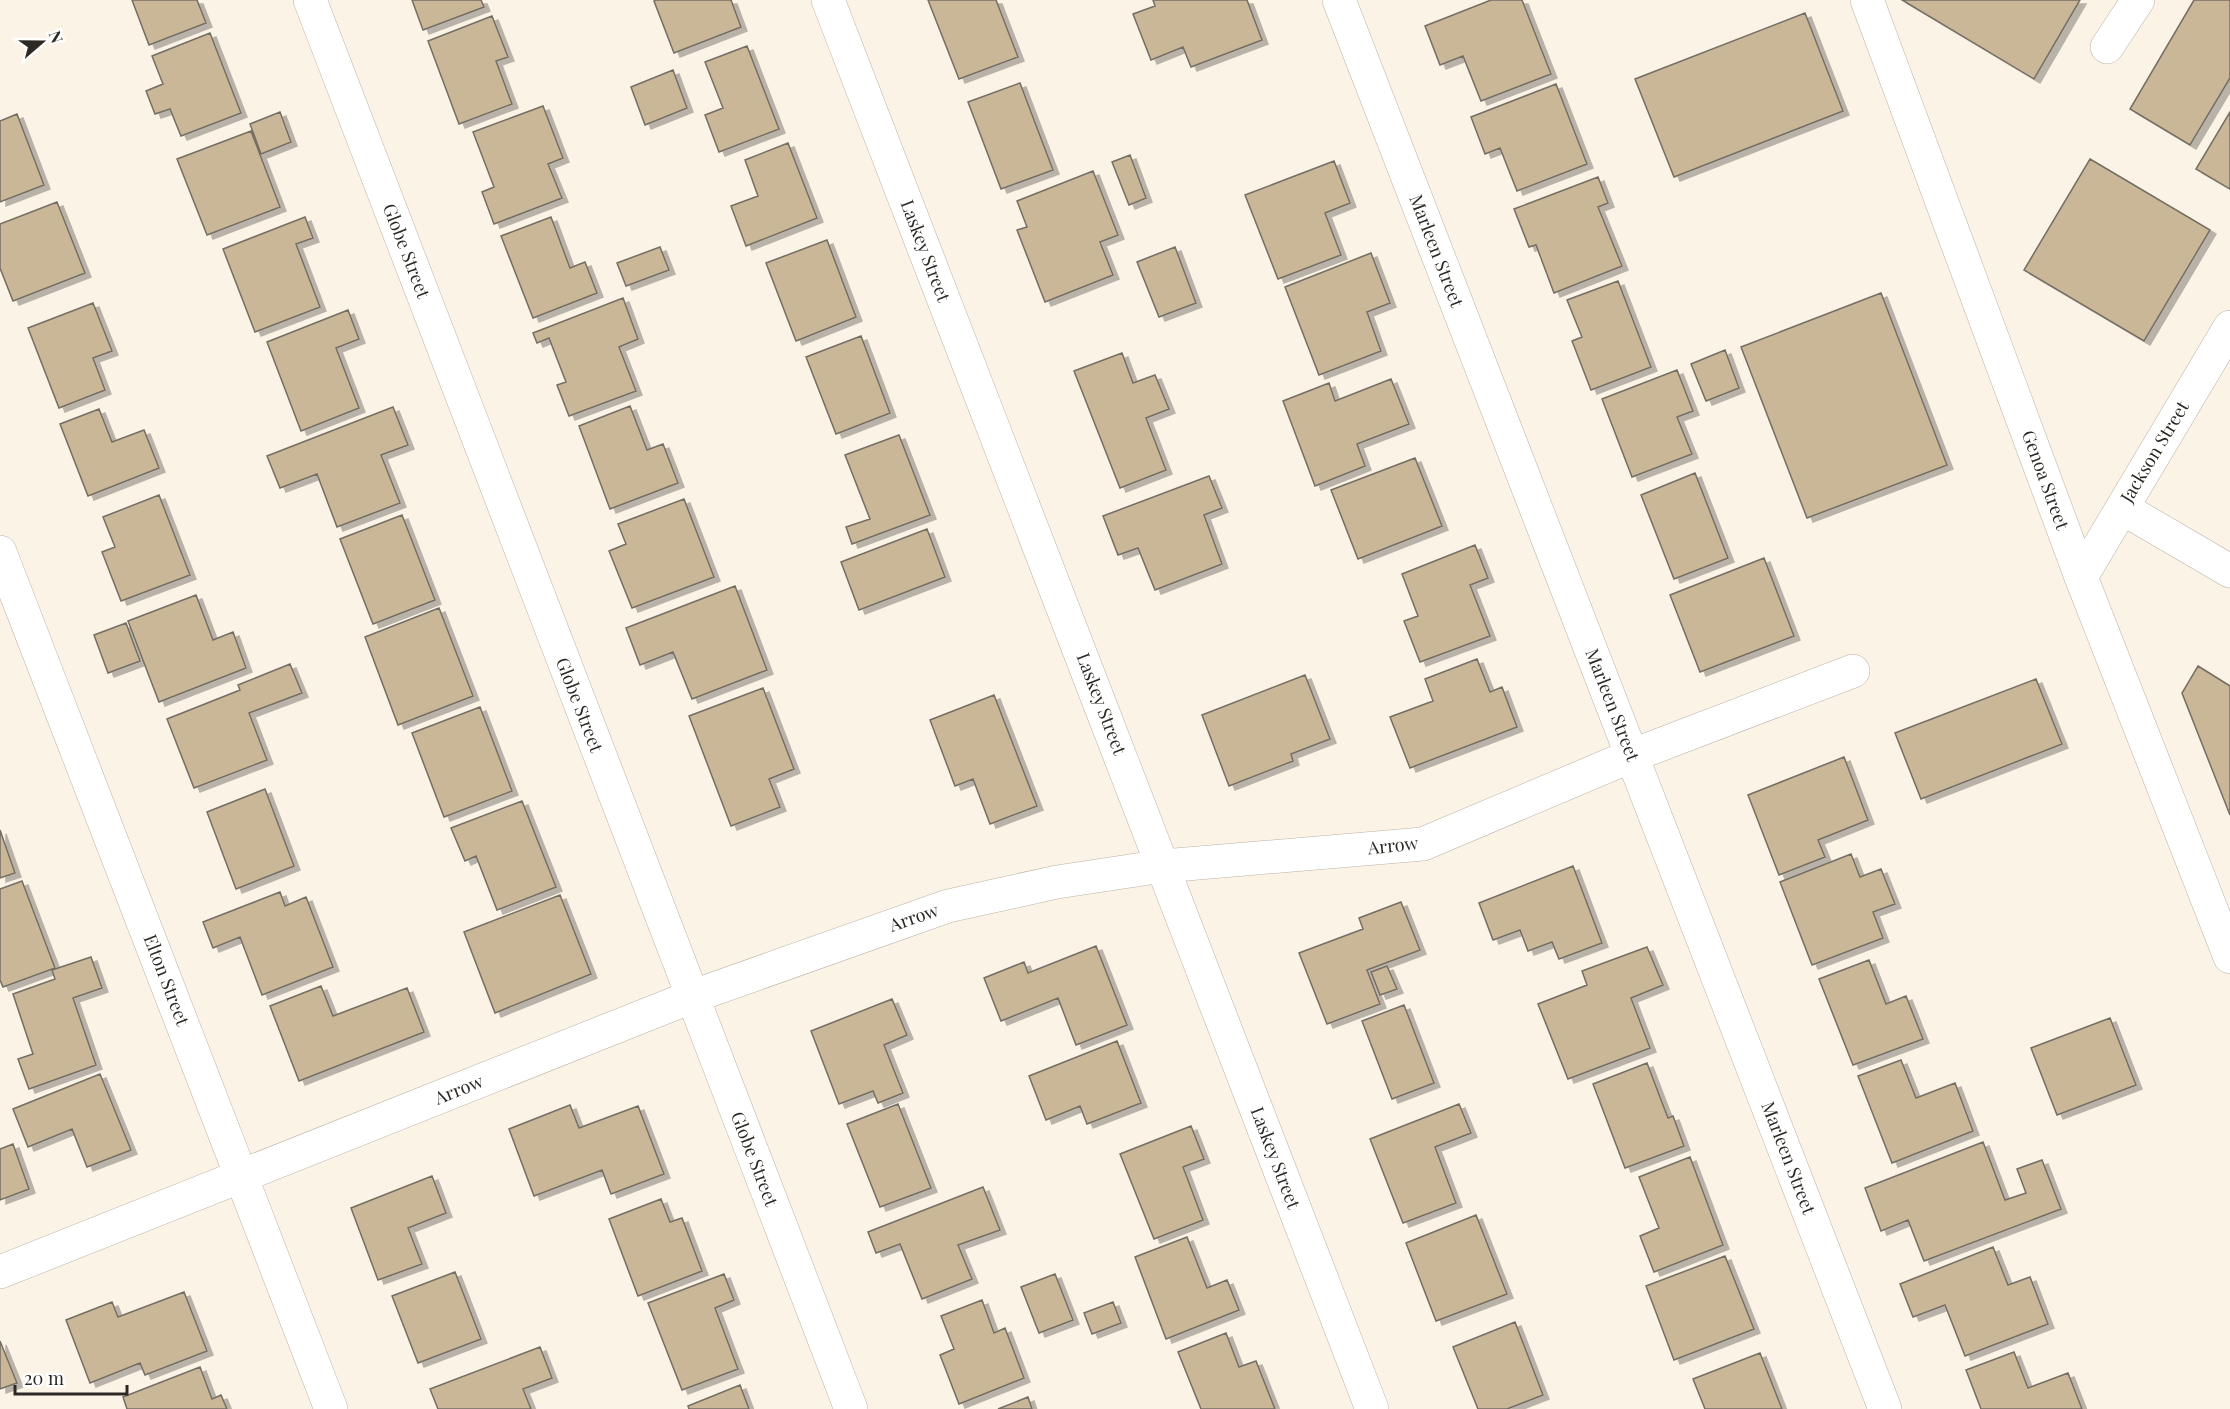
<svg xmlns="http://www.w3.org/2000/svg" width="2230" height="1409" viewBox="0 0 2230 1409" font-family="'Playfair Display',serif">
<defs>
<filter id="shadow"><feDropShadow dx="6" dy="4" stdDeviation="0" flood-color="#0004"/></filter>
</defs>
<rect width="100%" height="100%" fill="#fbf3e6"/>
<path fill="#c9b798" stroke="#756e63" stroke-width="1.5" filter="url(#shadow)" d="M132 0H197L206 23 149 45Z
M412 0H481L484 7 423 30Z
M656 0H731L741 27 674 53 654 1Z
M928 0H996L1018 57 959 79Z
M1153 0H1247L1262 40 1191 67 1183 47 1151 60 1133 14 1155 6Z
M1491 0H1522L1551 74 1481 101 1463 56 1440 65 1425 26Z
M1902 0H2080L2034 79Z
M2194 0H2230V78L2190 145 2130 109Z
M1805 13 1843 111 1674 177 1635 79Z
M492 16 508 57 496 61 512 104 459 124 428 41Z
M210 33 241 113 181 136 170 109 155 114 146 91 163 84 152 56Z
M747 46 779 129 719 152 705 115 723 108 705 62Z
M673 70 687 108 645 125 631 87Z
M1020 83 1053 170 1001 189 968 102Z
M1556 84 1587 164 1517 191 1500 148 1485 154 1471 117Z
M543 106 563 158 548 164 562 198 494 224 482 192 494 187 473 132Z
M280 112 291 142 261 154 250 124Z
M2230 112V189L2196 169Z
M17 114 44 185 0 202V121Z
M251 131 280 207 207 235 177 159Z
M788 143 817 218 746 246 731 206 758 196 745 160Z
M1130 155 1146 198 1129 205 1112 162Z
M2090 159 2210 230 2144 341 2024 270Z
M1334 161 1350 203 1325 213 1341 255 1278 279 1245 195Z
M1093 171 1118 235 1100 242 1113 275 1045 302 1017 230 1027 227 1017 201Z
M1598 177 1608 203 1598 207 1622 266 1554 293 1536 245 1529 247 1514 209Z
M57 202 85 273 13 301 0 268V224Z
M305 217 313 238 296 244 320 307 255 332 223 249Z
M551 217 570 268 585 262 597 293 533 318 501 236Z
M827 240 856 317 796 341 766 263Z
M660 247 669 270 626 286 617 263Z
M1175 247 1196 303 1159 317 1137 262Z
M1371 253 1390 303 1367 312 1381 351 1319 375 1285 287Z
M1618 281 1651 367 1591 390 1572 341 1582 337 1567 300Z
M1881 293 1947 465 1807 518 1741 347Z
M623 298 638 339 619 347 636 391 569 416 557 385 566 382 549 338 537 343 533 333Z
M93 303 112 351 93 358 105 390 59 408 28 328Z
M348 310 359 339 336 348 359 408 301 431 267 342Z
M861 336 890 413 836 434 806 357Z
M1725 350 1739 388 1706 401 1691 364Z
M1122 353 1133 383 1155 375 1169 409 1146 418 1166 470 1120 488 1074 371Z
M1677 370 1693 411 1677 417 1692 454 1632 477 1602 399Z
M1391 379 1409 424 1357 444 1365 466 1315 486 1283 401 1329 383 1335 401Z
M630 406 647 450 663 444 678 483 610 509 579 426Z
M393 407 408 445 381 455 400 503 337 527 317 474 280 488 267 456Z
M99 409 112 442 144 430 159 468 88 496 60 424Z
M899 435 930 515 852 544 846 527 870 519 845 455Z
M1415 458 1442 526 1358 559 1331 490Z
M1695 473 1728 558 1674 579 1641 495Z
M1209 476 1222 508 1204 515 1222 564 1155 590 1138 548 1118 555 1103 516Z
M159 495 190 575 121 601 102 552 115 547 103 517Z
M684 499 714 577 632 608 609 551 626 544 618 524Z
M402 515 435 600 373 624 340 539Z
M927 529 945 577 859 610 841 562Z
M1475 545 1488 578 1470 585 1490 636 1420 662 1404 621 1418 616 1402 574Z
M1764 558 1794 636 1700 672 1670 595Z
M735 586 767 670 692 699 673 652 640 665 626 628Z
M196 595 213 640 233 632 246 668 159 702 128 621Z
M439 608 473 696 398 725 365 637Z
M126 623 140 661 108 673 94 635Z
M1477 659 1490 692 1502 687 1517 727 1410 768 1390 717 1433 701 1425 679Z
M290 664 302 693 249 713 267 760 194 788 167 719 240 690 238 685Z
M2198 666 2230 686V815L2182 693Z
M1305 675 1330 739 1291 754 1293 761 1229 786 1202 715Z
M2036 679 2062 744 1921 799 1895 733Z
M763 688 794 769 769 779 780 807 731 826 689 716Z
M994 695 1037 806 990 824 973 779 955 786 930 720Z
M480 707 512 791 444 817 412 733Z
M1844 757 1868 820 1818 840 1825 857 1779 875 1748 795Z
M265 789 294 866 236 889 207 812Z
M522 801 556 887 497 910 476 856 465 861 451 828Z
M0 830 15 873 0 878Z
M1851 854 1860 877 1881 869 1895 904 1873 912 1883 938 1812 965 1780 882Z
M1573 866 1602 943 1559 959 1552 942 1528 951 1520 930 1493 940 1479 903Z
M22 881 55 968 3 987 0 980V889Z
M280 892 285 906 306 897 333 967 262 995 240 937 213 948 203 922Z
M560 895 591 974 495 1013 464 932Z
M1401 902 1420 950 1367 970 1380 1004 1327 1024 1299 953 1363 929 1359 918Z
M1096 946 1127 1025 1076 1045 1058 998 1001 1021 984 978 1024 962 1028 973Z
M1647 947 1663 985 1631 998 1650 1048 1568 1079 1538 1004 1587 985 1582 971Z
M91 957 102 988 73 998 96 1065 29 1089 18 1059 33 1054 13 994 55 979 52 970Z
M1869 960 1886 1004 1906 996 1923 1039 1853 1065 1819 979Z
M1387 966 1397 989 1380 995 1371 972Z
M321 986 333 1016 407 988 424 1032 299 1081 270 1006Z
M892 999 907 1035 884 1045 903 1093 878 1103 873 1091 839 1104 811 1031Z
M1404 1005 1434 1083 1392 1099 1362 1021Z
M2110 1018 2136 1085 2057 1115 2031 1048Z
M1117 1041 1141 1103 1087 1124 1080 1106 1046 1120 1029 1076Z
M1901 1060 1916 1098 1955 1083 1973 1131 1892 1163 1858 1076Z
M1647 1063 1668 1118 1673 1116 1684 1146 1625 1168 1593 1084Z
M100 1074 131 1150 87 1167 72 1129 28 1147 13 1109Z
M898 1104 931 1188 880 1207 847 1124Z
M1459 1104 1471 1133 1435 1147 1456 1203 1403 1223 1370 1139Z
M570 1105 579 1128 638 1106 664 1174 611 1194 602 1170 534 1196 509 1129Z
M1191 1126 1204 1159 1183 1167 1203 1220 1154 1239 1120 1154Z
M1983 1142 2005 1200 2026 1193 2017 1169 2042 1160 2061 1209 1924 1261 1908 1220 1881 1231 1865 1188Z
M13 1144 29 1189 0 1200V1149Z
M1690 1157 1723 1245 1654 1272 1640 1236 1659 1228 1639 1177Z
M432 1176 446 1213 408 1228 422 1264 378 1280 351 1208Z
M983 1187 1000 1230 958 1245 972 1279 922 1299 900 1244 876 1253 868 1232Z
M661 1199 670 1222 682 1218 702 1271 638 1296 609 1219Z
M1476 1215 1507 1294 1436 1321 1406 1243Z
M1187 1237 1207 1288 1227 1280 1239 1310 1166 1339 1135 1257Z
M1993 1247 2008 1285 2030 1277 2048 1324 1965 1356 1945 1305 1913 1317 1900 1284Z
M1725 1256 1754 1329 1674 1360 1646 1286Z
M455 1272 481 1339 418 1363 392 1296Z
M724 1274 734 1300 715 1308 738 1369 682 1390 648 1303Z
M1055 1274 1073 1320 1039 1333 1021 1287Z
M184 1292 207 1351 145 1375 140 1363 90 1383 66 1320 112 1302 118 1317Z
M982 1300 994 1333 1005 1328 1024 1378 959 1404 940 1355 954 1349 941 1316Z
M1113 1302 1121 1323 1092 1334 1084 1313Z
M1515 1322 1543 1395 1507 1409H1478L1453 1347Z
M1226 1333 1239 1367 1256 1361 1275 1409H1201L1178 1352Z
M0 1341 17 1383 0 1389Z
M540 1347 552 1378 523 1389 531 1409H438L430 1389Z
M2014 1352 2028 1388 2068 1373 2082 1409H1981L1966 1370Z
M1760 1353 1782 1409H1705L1693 1379Z
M200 1367 212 1399 221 1395 227 1409H127L123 1397Z
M740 1385 749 1409H689L688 1406Z
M1028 1397 1032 1409H998Z"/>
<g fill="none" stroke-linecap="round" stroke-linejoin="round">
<g stroke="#bab3a6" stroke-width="34">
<path id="minor" d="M310 0 851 1409
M828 0 1372 1409
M1339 0 1885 1409
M1867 0 2081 577 2230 957
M2107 47 2138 0
M2122 508 2230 571
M0 552 331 1409
M2081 577 2230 327
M0 1272 691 997 948 906 1057 882 1163 866 1423 844 1631 756 1853 671"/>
</g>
<use href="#minor" stroke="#fff" stroke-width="33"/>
</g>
<g text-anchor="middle" stroke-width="4.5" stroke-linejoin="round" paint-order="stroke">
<g font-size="18" fill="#2c2924" stroke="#fff">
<text transform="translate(406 251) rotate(69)" y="6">Globe Street</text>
<text transform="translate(925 251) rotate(69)" y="6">Laskey Street</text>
<text transform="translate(1436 251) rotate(69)" y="6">Marleen Street</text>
<text transform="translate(2155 452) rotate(-59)" y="6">Jackson Street</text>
<text transform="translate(2045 480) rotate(70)" y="6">Genoa Street</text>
<text transform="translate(1101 704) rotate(69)" y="6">Laskey Street</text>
<text transform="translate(579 705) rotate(69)" y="6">Globe Street</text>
<text transform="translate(1612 705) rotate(69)" y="6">Marleen Street</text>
<text transform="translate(1393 846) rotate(-6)" y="6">Arrow</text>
<text transform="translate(914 918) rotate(-19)" y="6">Arrow</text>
<text transform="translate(166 980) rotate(69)" y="6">Elton Street</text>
<text transform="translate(459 1090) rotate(-22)" y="6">Arrow</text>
<text transform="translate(1275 1158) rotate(69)" y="6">Laskey Street</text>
<text transform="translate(1788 1158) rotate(69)" y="6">Marleen Street</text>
<text transform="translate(754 1159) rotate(69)" y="6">Globe Street</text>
</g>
</g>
<g transform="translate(42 42) rotate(70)" stroke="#ffffff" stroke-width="4.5" paint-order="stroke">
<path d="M0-4.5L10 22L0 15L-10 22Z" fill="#2c2924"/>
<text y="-9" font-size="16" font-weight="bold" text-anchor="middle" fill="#2c2924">N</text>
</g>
<path d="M15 1385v9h112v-9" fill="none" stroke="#2c2924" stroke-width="3"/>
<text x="24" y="1385" font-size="18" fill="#2c2924" stroke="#ffffff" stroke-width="4.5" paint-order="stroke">20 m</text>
</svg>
